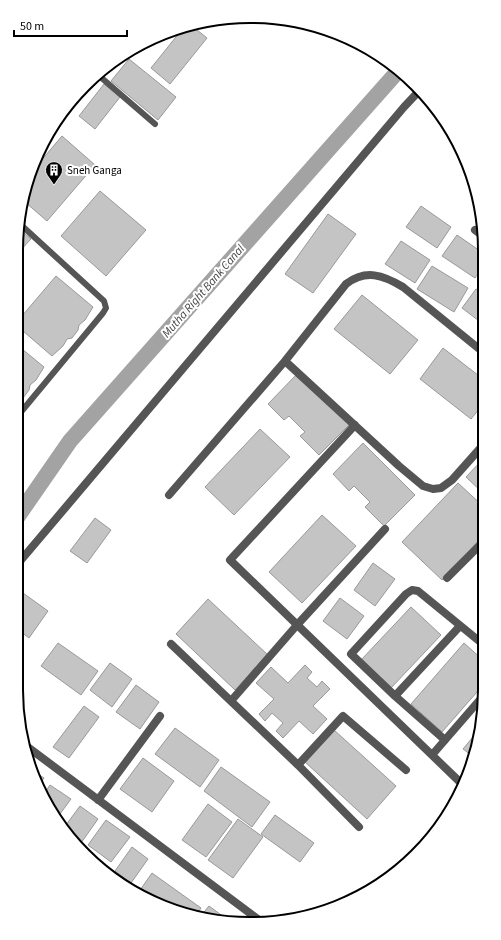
<svg xmlns="http://www.w3.org/2000/svg" width="501" height="940" viewBox="0 0 501 940" font-family="'Source Sans 3',sans-serif">
<rect width="100%" height="100%" fill="#fff"/>
<g fill="none" stroke-linecap="round" stroke-linejoin="round">
<path stroke="#a3a3a3" stroke-width="16" d="M16 519 70 441 399 70"/>
</g>
<path fill="#c4c4c4" stroke="#999" d="M192 26 207 38 170 84 151 68 184 27Z
M129 59 176 97 158 120 111 81Z
M104 84 120 97 95 129 79 116Z
M62 136 95 165 47 221 25 202 34 169Z
M100 191 146 230 106 276 61 236Z
M421 206 451 227 437 248 406 227Z
M328 214 356 234 313 293 285 274Z
M18 228 31 239 16 255V235Z
M457 235 483 253V267L475 278 442 256Z
M401 241 430 260 415 283 385 264Z
M432 266 468 288 454 312 417 289Z
M56 276 93 307 85 320 79 325 78 330 72 338 67 339 63 346 52 356 16 325V323Z
M476 289 483 294V324L462 308Z
M362 295 418 340 390 374 334 329Z
M16 344 44 367 36 380 30 385 29 390 23 398 18 399 16 402Z
M443 348 483 379 484 403 471 419 420 379Z
M298 373 350 424 319 455 300 436 305 432 289 416 284 420 268 404Z
M260 429 290 457 234 515 205 487Z
M363 443 415 495 384 526 365 507 370 502 354 486 349 491 333 474Z
M484 458V494L466 477Z
M458 483 484 507V535L442 580 402 542Z
M322 515 356 546 302 603 269 572Z
M95 518 111 530 87 563 70 551Z
M373 563 395 579 375 606 354 590Z
M23 593 48 611 29 638 16 628V603Z
M340 598 364 616 347 639 323 621Z
M208 599 268 655 235 690 176 634Z
M411 607 441 635 391 688 361 660Z
M58 643 98 671 81 695 41 666Z
M464 643 484 661V684L442 732 411 704Z
M110 663 132 679 112 707 90 690Z
M305 665 312 672 307 678 317 687 322 681 330 689 313 706 327 719 313 734 299 721 283 738 276 731 283 723 272 713 265 721 259 714 274 699 256 683 271 667 288 683Z
M136 685 159 702 140 729 116 712Z
M84 706 99 717 69 758 53 747Z
M175 728 219 760 200 787 155 754Z
M334 730 396 786 367 819 305 762Z
M477 732 471 755 463 749Z
M143 758 174 781 152 812 120 789Z
M221 767 270 802 252 827 204 791Z
M30 769 44 778 39 785Z
M50 785 71 799 57 818 44 794Z
M208 804 232 822 206 857 182 840Z
M80 806 98 819 81 843 63 829Z
M275 815 314 843 300 862 261 834Z
M238 819 263 837 233 878 208 860Z
M106 820 130 837 111 862 88 845Z
M132 847 148 859 131 883 115 871Z
M152 873 201 908 195 917 190 916 138 893Z
M209 906 228 920 200 917Z"/>
<g fill="none" stroke-linecap="round" stroke-linejoin="round">
<path stroke="#555" stroke-width="6" d="M97 74 155 124
M16 418 103 313 106 308 104 301 20 224"/>
<path stroke="#555" stroke-width="8" d="M475 230 483 236
M285 361 399 466 423 486 433 489 441 488 452 480 484 444
M355 425 230 560 463 785
M169 495 285 361 346 284C366 269 383 275 403 287L483 352
M16 566 404 107 420 90
M447 578 484 541
M171 644 298 765 359 827
M395 696 460 626
M231 701 297 625 385 529
M445 740 395 696 351 654 406 594 412 590 418 591 484 645
M25 745 263 923
M432 755 484 695
M298 765 343 716 406 770
M98 800 160 716"/>
</g>
<defs>
<g id="building-pin" transform="scale(0.9)"><path d="M0 17L-7.5 6A9.5 9.5 0 1 1 7.5 6Z" fill="#000" stroke="#fff"/><path d="M-4-6H4V6H1V3H-1V6H-4ZM-2.5-4.3h1.7v1.8h-1.7ZM.8-4.3h1.7v1.8H.8ZM-2.5-1h1.7V.8h-1.7ZM.8-1h1.7V.8H.8Z" fill="#fff"/></g>
</defs>
<g fill-rule="evenodd">
<use href="#building-pin" x="54" y="170"/>
</g>
<g text-anchor="middle" stroke-width="4" stroke-linejoin="round" paint-order="stroke">
<g font-size="11" fill="#000" stroke="#fff" text-anchor="start">
<text x="67" y="174">Sneh Ganga</text>
</g>
<g font-size="12" font-style="italic" fill="#444" stroke="#fff">
<text transform="translate(203 291) rotate(-49)" y="4">Mutha Right Bank Canal</text>
</g>
</g>
<path d="M0 0H501V940H0ZM250 23H251A227 227 0 0 1 478 250V690A227 227 0 0 1 251 917H250A227 227 0 0 1 23 690V250A227 227 0 0 1 250 23Z" fill="#fff" fill-rule="evenodd"/>
<path fill="none" stroke="#000" stroke-width="2" d="M250 23H251A227 227 0 0 1 478 250V690A227 227 0 0 1 251 917H250A227 227 0 0 1 23 690V250A227 227 0 0 1 250 23Z"/>
<path d="M14 30v6h113v-6" fill="none" stroke="#000000" stroke-width="2"/>
<text x="20" y="30" font-size="12" fill="#000000" stroke="#ffffff" stroke-width="3" paint-order="stroke">50 m</text>
</svg>
